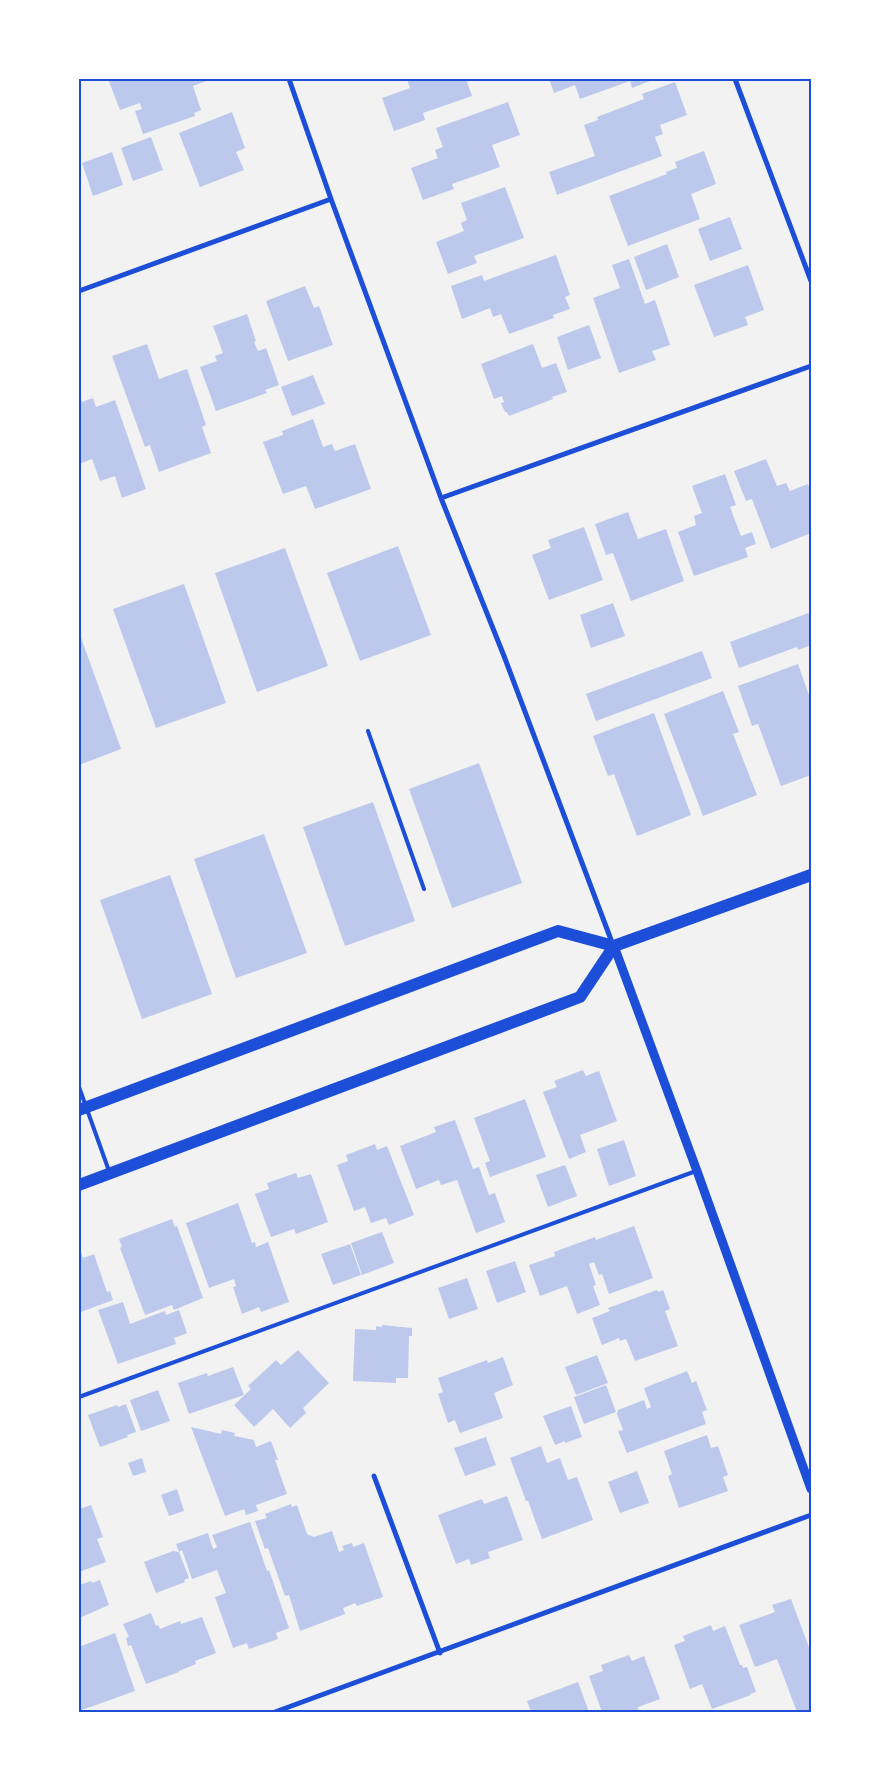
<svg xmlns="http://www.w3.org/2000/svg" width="890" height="1791" viewBox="0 0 890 1791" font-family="'Fira Sans',sans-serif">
<rect width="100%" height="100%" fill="#f2f2f2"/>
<path fill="#bdc9ec" d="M108 79H212L193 86 201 110 194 113 195 116 143 134 135 111 142 109 140 103 120 110Z
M407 79H475L467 82 472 96 423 113 425 120 394 131 382 98 410 88Z
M549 79H655L632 88 630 81 580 99 575 85 554 93Z
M675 82 687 115 660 125 663 134 655 137 662 156 557 195 549 172 595 156 584 125 598 120 597 117 644 99 642 94Z
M508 102 520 135 492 145 500 167 452 184 454 189 423 200 411 168 438 158 435 150 443 147 436 128Z
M232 112 245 148 236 152 244 170 200 187 179 133Z
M151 137 163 170 133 181 121 148Z
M704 151 716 184 691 194 700 219 628 246 609 196 667 174 666 172 677 168 675 162Z
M112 152 123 185 93 196 82 163Z
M505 187 524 238 474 256 477 263 448 274 436 242 464 231 461 223 467 220 461 203Z
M730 217 742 249 710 261 698 229Z
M667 244 679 277 646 290 634 257Z
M556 255 570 295 565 297 570 309 553 315 554 318 509 334 501 314 493 317 490 308 462 319 451 286 482 275 484 281Z
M629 259 645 304 655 300 670 345 652 351 656 360 619 373 593 298 620 288 612 265Z
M748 265 764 310 745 317 748 325 714 337 694 285Z
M305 286 314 308 319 306 333 345 288 361 266 301Z
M247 314 256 341 254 342 258 351 266 348 279 385 265 390 267 393 216 411 200 367 217 361 215 356 223 353 213 326Z
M589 325 601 358 568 370 557 337Z
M147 344 159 379 187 369 206 425 202 427 211 453 159 472 150 445 145 447 112 356Z
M533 344 542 368 556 363 567 392 552 397 553 399 509 416 507 412H505L501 403 504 402 502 396 494 399 481 364Z
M313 375 325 404 292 416 281 387Z
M79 392 82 402 93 398 96 407 115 400 146 489 122 498 115 476 100 481 92 459 79 464Z
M313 419 323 447 332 444 335 451 355 444 371 489 315 509 306 486 283 494 263 442 283 435 282 431Z
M766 459 777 486 786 483 790 491 808 484 811 492V533L771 549 752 499 746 501 734 471Z
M725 474 736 505 730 507 741 536 752 532 756 544 745 548 748 557 694 576 678 532 696 525 694 516 702 513 692 486Z
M628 512 638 539 666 529 684 581 631 601 613 553 606 555 595 524Z
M584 527 603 580 549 600 532 555 551 548 548 540Z
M398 546 431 635 360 661 327 573Z
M285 548 328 666 257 692 215 573Z
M184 584 226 703 156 728 113 609Z
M613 603 625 636 591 648 580 615Z
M811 612V645L798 650 797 647 739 668 730 642Z
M79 632 121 749 79 765Z
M702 651 712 678 596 721 586 694Z
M798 664 811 701V775L781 786 758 724 752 726 738 686Z
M723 691 739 732 733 734 757 795 703 816 664 714Z
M654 713 691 815 637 836 614 774 608 776 593 736Z
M479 763 522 883 452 908 409 789Z
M373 802 415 921 345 946 303 827Z
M264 834 307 953 236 978 194 859Z
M170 875 212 994 142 1019 100 900Z
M583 1070 586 1076 599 1071 617 1121 580 1135 586 1152 569 1159 543 1092 557 1087 554 1081Z
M525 1099 546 1157 490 1177 485 1163 490 1161 474 1118Z
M455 1120 473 1169 479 1167 489 1195 495 1193 505 1222 476 1233 457 1180 441 1185 439 1180 416 1189 400 1146 436 1132 434 1127Z
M624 1140 636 1176 609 1186 597 1149Z
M375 1144 377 1150 387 1146 414 1215 389 1225 386 1218 371 1223 365 1207 354 1211 337 1165 348 1161 346 1155Z
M565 1165 577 1196 548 1207 536 1175Z
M296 1173 298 1178 311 1174 328 1222 296 1234 294 1229 271 1237 255 1194 269 1189 267 1183Z
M238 1203 252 1243 255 1242 256 1247 268 1242 289 1302 261 1312 259 1307 242 1314 233 1287 236 1286 234 1279 209 1288 186 1223Z
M172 1219 175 1227 177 1226 203 1298 174 1310 172 1305 145 1315 120 1248 122 1247 119 1239Z
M634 1226 653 1278 609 1294 602 1274 599 1275 594 1262 589 1264 596 1285 593 1286 600 1305 577 1314 567 1286 540 1296 529 1265 555 1256 554 1252 595 1237 596 1240Z
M382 1232 394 1263 362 1275 351 1243Z
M350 1244 361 1275 333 1285 321 1254Z
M81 1252 83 1258 94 1254 107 1292 110 1291 113 1300 81 1312 79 1308V1253Z
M515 1261 526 1292 497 1303 486 1271Z
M467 1278 478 1309 449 1319 438 1288Z
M657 1290 658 1292 663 1290 670 1309 665 1311 678 1346 635 1361 626 1339 620 1341 619 1338 602 1345 592 1318 610 1311 608 1308Z
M123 1302 130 1324 165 1311 166 1315 179 1310 187 1333 174 1338 176 1344 118 1364 98 1310Z
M382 1325 412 1328V1336H409L408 1378H396V1383L353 1381 355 1329 376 1330V1326L382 1327Z
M298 1350 329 1383 303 1408 306 1413 290 1428 273 1409 254 1427 234 1405 251 1389 248 1386 276 1360 281 1365Z
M597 1355 608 1383 576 1395 565 1367Z
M503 1357 513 1385 494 1393 503 1418 460 1433 455 1420 448 1423 438 1394 443 1392 438 1378 487 1360 488 1363Z
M233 1367 244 1395 189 1414 178 1383 207 1373 208 1376Z
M687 1371 692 1383 696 1381 707 1410 702 1412 706 1424 627 1453 618 1431 623 1430 617 1414 618 1410 644 1400 647 1409 651 1407 644 1388Z
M606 1385 616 1412 584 1424 574 1397Z
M158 1390 170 1421 141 1431 130 1400Z
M126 1404 136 1432 127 1435 128 1437 100 1447 88 1415 117 1405 118 1407Z
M571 1406 582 1437 565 1443V1441L555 1445 543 1416Z
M191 1427 221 1434 222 1430 235 1433 234 1436 254 1440 256 1447 271 1441 278 1460H275L287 1494 256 1505 258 1511 246 1515 244 1509 225 1516Z
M707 1435 711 1448 718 1446 728 1475 723 1477 728 1491 679 1508 668 1476 672 1474 664 1451Z
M486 1437 496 1465 465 1476 454 1448Z
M541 1446 547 1463 560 1458 568 1480 577 1477 593 1520 542 1539 528 1501H526L510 1458Z
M142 1458 146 1472 133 1476 128 1463Z
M637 1471 649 1503 620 1513 608 1482Z
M177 1489 184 1511 169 1516 161 1495Z
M507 1496 523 1540 488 1552 490 1558 471 1565 469 1559 456 1564 438 1515 482 1499 484 1504Z
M291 1504 292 1507 297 1505 307 1534 314 1537 332 1531 339 1552 344 1550 342 1546 352 1543 353 1547 364 1543 383 1597 357 1606 355 1603 343 1608 345 1614 300 1631 289 1595 285 1596 268 1548 265 1549 255 1521 267 1518 265 1514Z
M91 1505 103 1537 97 1539 106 1562 79 1572V1509Z
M250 1522 267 1571 269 1570 289 1628 276 1633 278 1639 249 1649 247 1643 233 1648 215 1597 226 1593 217 1570 192 1579 182 1550 179 1552 189 1578 184 1580 185 1582 156 1593 144 1562 173 1551 179 1552 176 1544 208 1533 213 1549 217 1547 212 1535Z
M100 1580 109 1605 79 1618V1585L91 1581 92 1583Z
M791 1599 811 1653V1712H797L777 1659 755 1667 739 1625 775 1612 772 1605Z
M151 1613 156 1626 158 1625 160 1629 180 1621 181 1624 202 1617 216 1653 195 1661 196 1664 179 1671V1672L146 1684 131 1645 128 1646 126 1638 129 1637 123 1624Z
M711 1625 713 1631 725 1626 740 1665H742L743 1668 747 1667 756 1692 750 1694 751 1695 712 1709 702 1684 690 1689 674 1645 685 1641 683 1636Z
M115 1633 135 1691 79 1711V1647Z
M629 1655 632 1661 644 1656 660 1699 638 1707 639 1712H602L589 1676 603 1671 601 1665Z
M578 1682 589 1712H531L527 1701Z"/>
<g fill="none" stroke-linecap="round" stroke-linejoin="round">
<path stroke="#1d4ed8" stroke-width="4" d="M368 731 424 889
M79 1087 109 1171
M79 1397 696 1171"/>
<path stroke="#1d4ed8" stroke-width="5" d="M289 79 331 199 441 498 504 656 613 945
M735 79 811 281
M79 291 331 199
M441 498 811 366
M374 1476 440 1653
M275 1712 811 1515"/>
<path stroke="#1d4ed8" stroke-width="9" d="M614 946 697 1171 811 1489"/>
<path stroke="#1d4ed8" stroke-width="12" d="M79 1110 558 931 614 946 811 875
M79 1185 580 997 614 946"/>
</g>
<rect width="890" height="1791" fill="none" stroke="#ffffff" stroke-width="160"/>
<rect x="80" y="80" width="730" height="1631" fill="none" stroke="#1d4ed8" stroke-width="2"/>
</svg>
